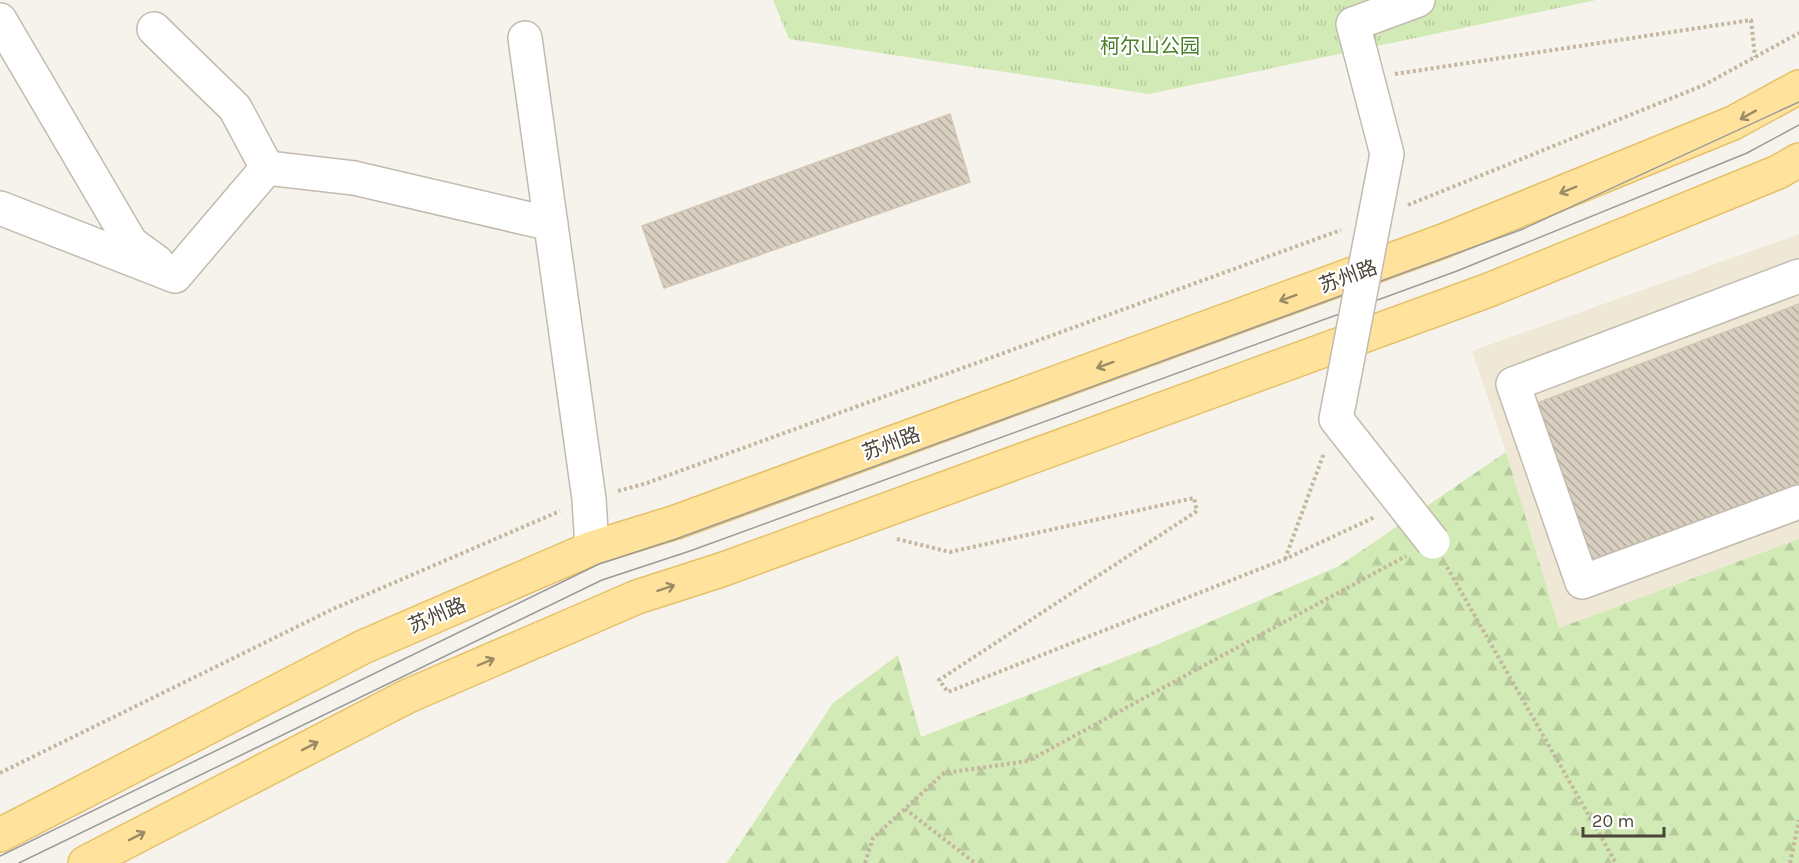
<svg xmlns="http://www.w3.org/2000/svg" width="1799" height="863" viewBox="0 0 1799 863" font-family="Karla,'Noto Sans SC',sans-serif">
<defs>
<pattern id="grass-tufts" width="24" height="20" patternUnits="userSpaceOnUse" patternTransform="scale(1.5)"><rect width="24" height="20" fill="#d2eab5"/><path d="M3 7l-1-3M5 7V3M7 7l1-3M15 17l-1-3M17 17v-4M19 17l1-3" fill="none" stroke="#b6ca9c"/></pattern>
<pattern id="forest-firs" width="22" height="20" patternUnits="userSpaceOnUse" patternTransform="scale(1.5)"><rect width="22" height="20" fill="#d2eab5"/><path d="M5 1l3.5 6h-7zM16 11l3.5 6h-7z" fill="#b6ca9c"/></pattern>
<pattern id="building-back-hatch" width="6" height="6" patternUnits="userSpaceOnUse" patternTransform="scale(1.5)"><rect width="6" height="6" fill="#d8cfc1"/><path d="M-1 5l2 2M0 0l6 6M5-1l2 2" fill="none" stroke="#b1aa9e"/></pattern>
</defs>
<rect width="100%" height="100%" fill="#f6f3ec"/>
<path fill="#efe8d6" d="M1799 234V539L1559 628 1506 452 1472 351Z"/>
<path fill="url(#grass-tufts)" d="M773 0H1596L1149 94 789 39Z"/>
<path fill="url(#forest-firs)" d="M1506 452 1559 628 1799 539V863H727L833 703 898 655 921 737 1156 645 1339 566Z"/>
<path fill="url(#building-back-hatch)" stroke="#d3c7b4" stroke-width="1.5" d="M950 114 970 182 664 288 642 226Z
M1799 304V483L1591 562 1532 405Z"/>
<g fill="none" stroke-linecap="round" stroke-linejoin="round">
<g stroke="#c2bbae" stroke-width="36">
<path id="minor" d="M0 20 131 243 157 262
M154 29 235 108 267 168
M525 38 589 499 592 548
M1361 54 1353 24 1418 0
M0 208 175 276 267 168 354 178 551 224
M1799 276 1513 384 1582 582 1799 502"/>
</g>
<g stroke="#e6c16a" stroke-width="36">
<path id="major" d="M0 835 363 647 592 548 676 522 1443 241 1733 123 1799 87
M85 863 408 696 637 597 721 570 1489 290 1778 172 1799 160"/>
</g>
<path stroke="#c4b79f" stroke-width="4" stroke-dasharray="3 3" stroke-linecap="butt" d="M1395 74 1751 20 1755 57
M1408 205 1704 85 1799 33
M618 491 647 483 1341 230
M897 539 950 552 1194 498 1197 511 939 680 948 692 1285 559 1375 517
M1285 559 1324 453
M1447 567 1616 863
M0 773 333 609 560 511
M905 809 975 863
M865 863 873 838 944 773 1028 761 1406 556
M1790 863 1799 820"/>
<use href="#minor" stroke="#fff" stroke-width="33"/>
<use href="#major" stroke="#ffe39c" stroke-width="33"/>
<path stroke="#9a9a9a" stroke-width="1.5" d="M0 856 599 564 676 539 1523 229 1799 102
M19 863 602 580 690 551 1457 271 1747 153 1799 125"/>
<g stroke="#c2bbae" stroke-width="36" stroke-linecap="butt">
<path id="minor-bridge" d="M1361 54 1387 154 1336 419 1433 542"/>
</g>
<use href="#minor-bridge" stroke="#fff" stroke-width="33"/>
</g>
<defs><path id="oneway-shaft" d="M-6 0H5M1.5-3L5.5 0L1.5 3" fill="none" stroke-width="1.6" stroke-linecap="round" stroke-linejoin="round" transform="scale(1.5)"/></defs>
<g stroke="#9c8c66">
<use href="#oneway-shaft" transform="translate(1748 115) rotate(151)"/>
<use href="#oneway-shaft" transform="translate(1568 190) rotate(158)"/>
<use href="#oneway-shaft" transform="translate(1288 298) rotate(160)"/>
<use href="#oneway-shaft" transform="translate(1105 365) rotate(160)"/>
<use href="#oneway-shaft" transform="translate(666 588) rotate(-18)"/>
<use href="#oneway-shaft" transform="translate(486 662) rotate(-23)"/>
<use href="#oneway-shaft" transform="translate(310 746) rotate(-27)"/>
<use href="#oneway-shaft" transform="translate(137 836) rotate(-27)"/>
</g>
<g text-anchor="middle" stroke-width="4.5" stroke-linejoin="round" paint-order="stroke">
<g font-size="20" fill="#4a7f2a" stroke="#fff">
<text x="1150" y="53">柯尔山公园</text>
</g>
<g font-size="20" fill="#4b4439" stroke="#fff">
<text transform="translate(1348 276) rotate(-20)" y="7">苏州路</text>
<text transform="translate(891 443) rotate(-20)" y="7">苏州路</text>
<text transform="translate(437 615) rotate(-23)" y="7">苏州路</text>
</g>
</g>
<path d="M1583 827v9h81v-9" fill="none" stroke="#4b4439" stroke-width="3"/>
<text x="1592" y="827" font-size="18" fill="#4b4439" stroke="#ffffff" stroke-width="4.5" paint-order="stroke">20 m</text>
</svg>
